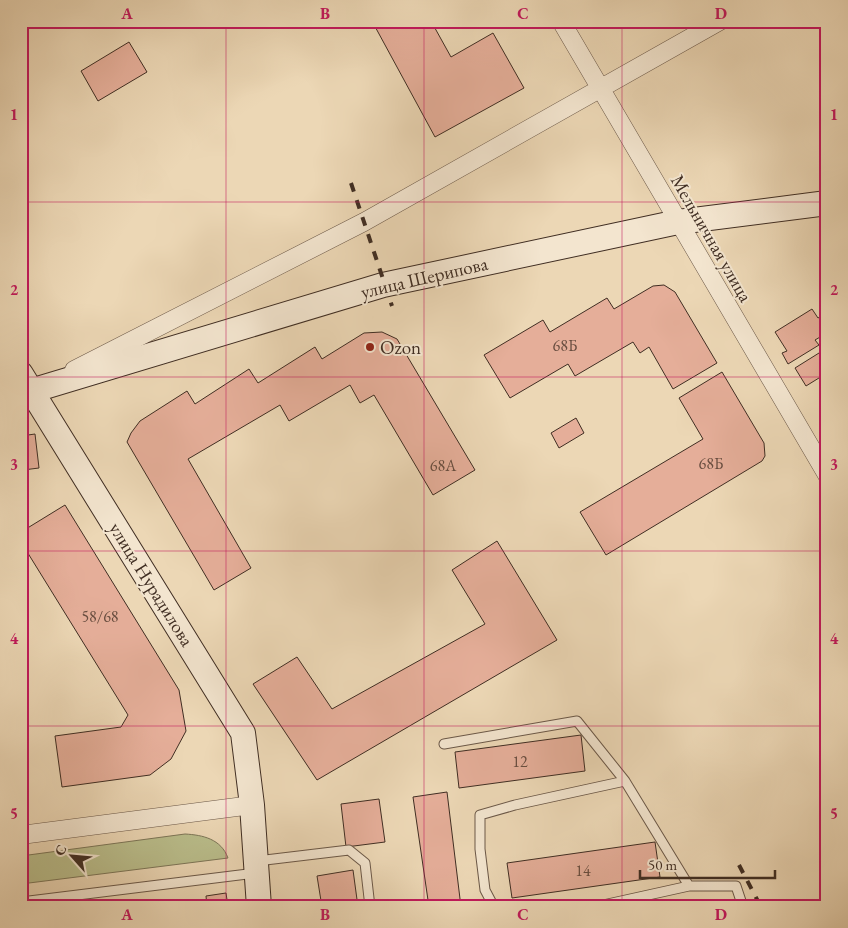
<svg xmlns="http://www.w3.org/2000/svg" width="848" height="928" viewBox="0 0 848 928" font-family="'EB Garamond',serif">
<rect width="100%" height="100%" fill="#ecd7b5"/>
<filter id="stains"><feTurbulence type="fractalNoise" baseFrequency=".004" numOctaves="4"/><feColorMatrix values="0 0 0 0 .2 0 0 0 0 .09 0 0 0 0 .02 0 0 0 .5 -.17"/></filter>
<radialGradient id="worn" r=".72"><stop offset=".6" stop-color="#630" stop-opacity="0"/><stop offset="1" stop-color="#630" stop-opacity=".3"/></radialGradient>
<path fill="#babe8c" stroke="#7d7658" d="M185 834C203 835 221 839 228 858L21 884V856Z"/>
<path fill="#e5ae99" stroke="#402e23" d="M372 21H431L451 57 493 33 524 88 435 137Z
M626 21H641L629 28Z
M129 42 147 72 98 101 81 71Z
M664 285 675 292 717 363 673 389 649 347 640 353 633 342 575 376 568 364 510 398 484 355 543 320 550 332 607 298 614 309 653 286Z
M812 309 818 318 823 315 827 322V333L815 340 819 345 788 364 782 353 787 351 775 332Z
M382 332 397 339 475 470 433 495 374 395 360 403 350 385 289 421 280 405 188 459 251 568 214 590 127 442 131 433 140 421 187 391 195 404 249 369 258 383 315 347 322 359 364 333Z
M827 348V373L806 386 795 368Z
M722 372 764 443 765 456 762 461 606 555 580 512 703 439 679 398Z
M576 418 584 433 559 448 551 433Z
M35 434 39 468 23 470 21 436Z
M65 505 179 690 186 731 171 759 150 775 62 787 55 736 121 727 128 715 21 542V532Z
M497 541 557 640 317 780 253 684 297 657 332 709 485 624 452 570Z
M581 735 585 771 459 788 455 752Z
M447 792 461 907H429L413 797Z
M379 799 385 842 346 847 341 804Z
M655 842 660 877 512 898 507 863Z
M353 870 358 907H322L317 876Z
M226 893 228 907H207L206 896Z"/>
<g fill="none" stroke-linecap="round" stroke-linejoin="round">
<g stroke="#6b5848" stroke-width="11">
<path id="lane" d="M444 744 577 721 625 781
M257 861 349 850 365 863 370 907
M689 886H736L743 907
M21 902 256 873
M494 907 485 890 480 849V815L515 805 625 781 689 886 594 907"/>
</g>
<g stroke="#6b5848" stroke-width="19">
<path id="street" d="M561 21 827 475
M74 370 364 222 720 21
M21 835 252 805"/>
</g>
<g stroke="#402e23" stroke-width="26">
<path id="secondary" d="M21 374 243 733 252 805 259 907
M21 394 383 285 678 222 827 203"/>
</g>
<use href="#lane" stroke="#f3e5cf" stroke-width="9"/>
<use href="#street" stroke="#f3e5cf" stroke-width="18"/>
<use href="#secondary" stroke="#f3e5cf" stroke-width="24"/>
<path stroke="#402e23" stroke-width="4" stroke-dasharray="9 9" stroke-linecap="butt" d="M351 183 392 306
M739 865 761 907"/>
</g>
<path fill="none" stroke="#c2185b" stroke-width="1" stroke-opacity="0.55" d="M226 21V907M424 21V907M622 21V907M21 202H827M21 377H827M21 551H827M21 726H827"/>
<circle fill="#8f2418" stroke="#f3e5cf" stroke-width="2" cx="370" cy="347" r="5"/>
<g text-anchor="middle" stroke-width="4" stroke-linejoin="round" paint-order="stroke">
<g font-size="16" fill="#694e40">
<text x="565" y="351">68Б</text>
<text x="711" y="469">68Б</text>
<text x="443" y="471">68А</text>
<text x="100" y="622">58/68</text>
<text x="520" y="767">12</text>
<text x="583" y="876">14</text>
</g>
<g font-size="19" fill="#402e23" stroke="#f3e5cf">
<text transform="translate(712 238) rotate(60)" y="7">Мельничная улица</text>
<text transform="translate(424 277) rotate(-13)" y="7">улица Шерипова</text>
<text transform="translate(152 584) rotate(58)" y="7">улица Нурадилова</text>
</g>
<g font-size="19" fill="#402e23" stroke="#f3e5cf" text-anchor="start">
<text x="380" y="354">Ozon</text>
</g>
</g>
<rect width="848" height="928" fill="none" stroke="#ecd7b5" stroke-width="55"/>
<g transform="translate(72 856) rotate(297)" stroke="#f3e5cf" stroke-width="4" paint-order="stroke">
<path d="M0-4L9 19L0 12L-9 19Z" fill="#402e23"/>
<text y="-8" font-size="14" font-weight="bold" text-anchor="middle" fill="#402e23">С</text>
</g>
<path d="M640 870v8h135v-8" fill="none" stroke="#402e23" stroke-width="2.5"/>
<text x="648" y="870" font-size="15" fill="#402e23" stroke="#f3e5cf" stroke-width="4" paint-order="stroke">50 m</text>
<rect x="28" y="28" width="792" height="872" fill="none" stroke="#c2185b" stroke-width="2"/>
<g font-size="16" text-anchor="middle" font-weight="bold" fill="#c2185b">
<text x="127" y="19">A</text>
<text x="325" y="19">B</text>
<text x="523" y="19">C</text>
<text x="721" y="19">D</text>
<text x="14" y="120">1</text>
<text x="834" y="120">1</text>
<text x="14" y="295">2</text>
<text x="834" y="295">2</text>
<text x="14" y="470">3</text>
<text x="834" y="470">3</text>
<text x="14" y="644">4</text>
<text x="834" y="644">4</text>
<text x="14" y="819">5</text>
<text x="834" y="819">5</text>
<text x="127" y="920">A</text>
<text x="325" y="920">B</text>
<text x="523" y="920">C</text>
<text x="721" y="920">D</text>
</g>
<rect width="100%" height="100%" filter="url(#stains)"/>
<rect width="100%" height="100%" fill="url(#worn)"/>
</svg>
